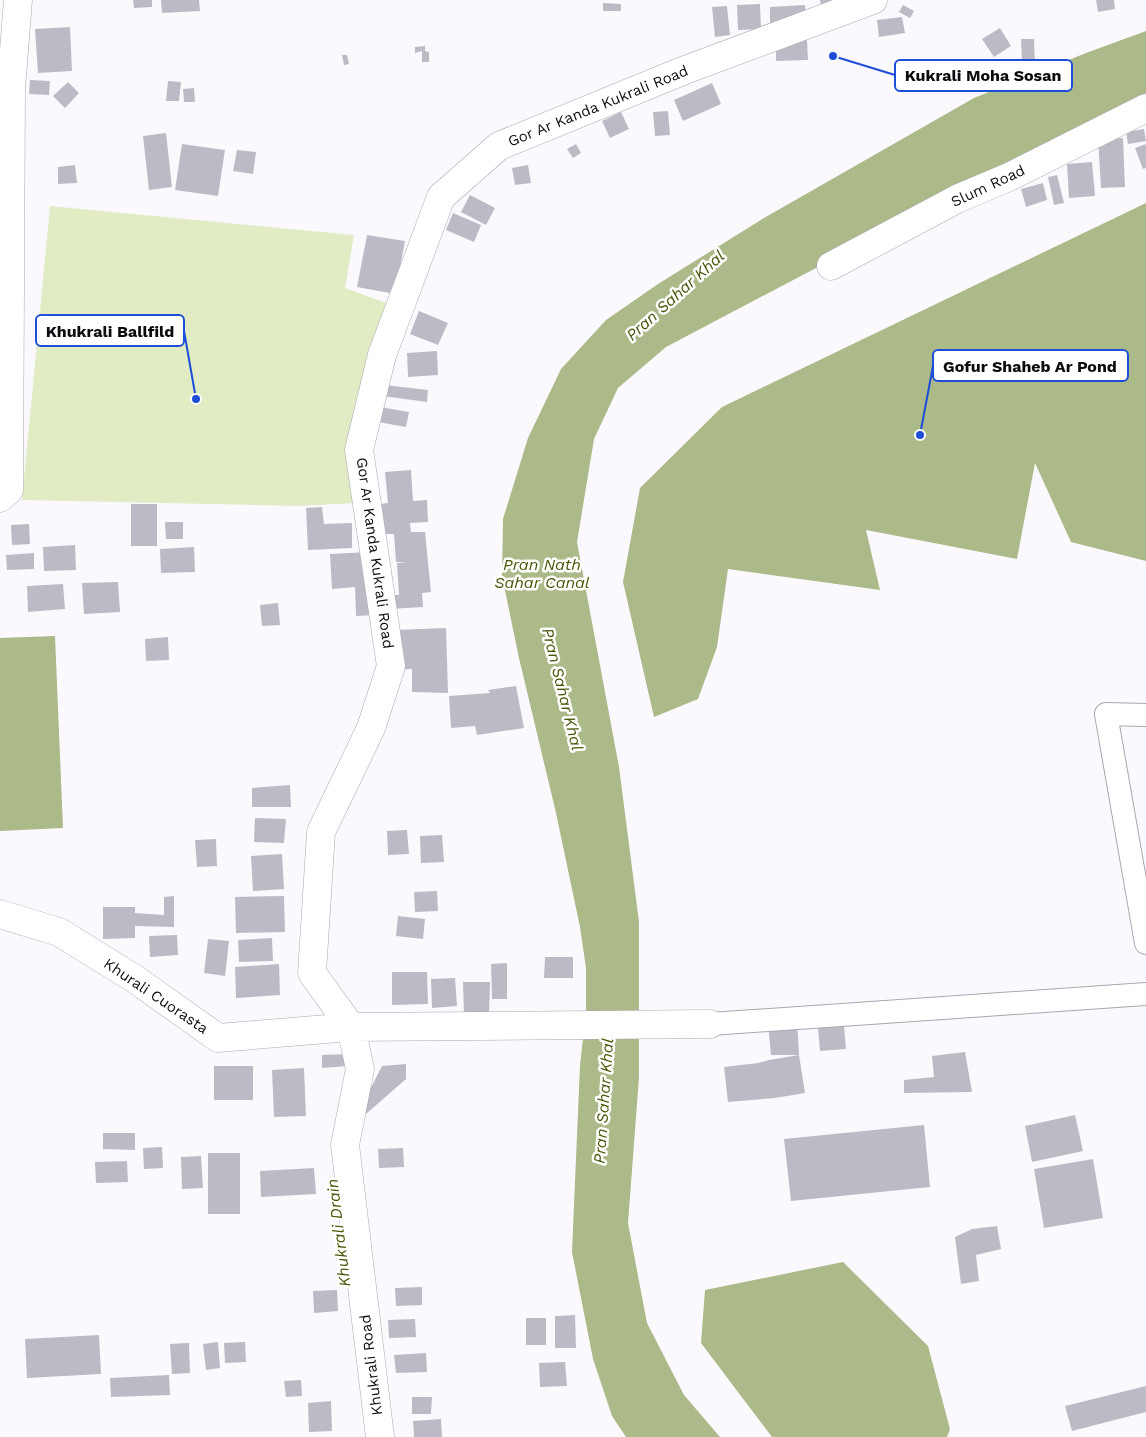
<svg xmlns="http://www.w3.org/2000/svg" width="1146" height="1437" viewBox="0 0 1146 1437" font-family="'Work Sans',sans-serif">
<rect width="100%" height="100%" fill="#fbf9fe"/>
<path fill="#e1ecc4" d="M50 206 354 235 345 288 389 304 355 503 298 506 22 500Z"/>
<path fill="#acb988" d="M1146 31V106L1002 170 666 347 618 388 594 439 577 542 619 767 639 922V1077L628 1223 647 1323 684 1395 720 1437H626L612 1416 593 1359 572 1252 580 1065 586 1013V968L580 927 556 813 519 658 502 576 503 519 528 438 561 369 606 320 658 284 764 218 974 98 1086 53Z
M1146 203V561L1071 542 1035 463 1017 559 866 530 880 590 728 569 717 647 698 699 654 717 623 582 640 488 722 407Z
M55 636 63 828 0 831V638Z
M843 1262 928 1346 950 1429 947 1437H772L701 1343 705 1290Z"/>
<path fill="#bebac5" d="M133 0H152V7L134 8Z
M161 0H199L200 11 162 13Z
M820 0H855L822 10Z
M1096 0H1114L1115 9 1098 12Z
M603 3 621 4V11H603Z
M760 4 761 29 738 30 737 5Z
M805 5 806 21 770 23V7Z
M903 5 914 11 910 18 899 12Z
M727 6 730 35 715 37 712 7Z
M902 17 905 33 879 37 877 20Z
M70 27 72 71 38 73 35 29Z
M1000 28 1011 46 994 57 982 39Z
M1021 39H1034L1035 62 1022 63Z
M807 40 808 60 776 61V41Z
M425 46V51L429 52V62H422V51L415 53V47Z
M342 55H347L349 64 344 65Z
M30 80 50 81 49 95 29 94Z
M168 81 181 82 179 101H166Z
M68 82 79 93 65 108 53 96Z
M712 83 721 104 683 121 674 100Z
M194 88 195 102H184L183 89Z
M668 111 670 135 655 136 653 112Z
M621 112 629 129 610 138 602 121Z
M1144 129 1146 141 1128 144 1126 132Z
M166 133 172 187 149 190 143 136Z
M1123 138 1125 187 1101 188 1098 139Z
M182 144 225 150 218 196 175 190Z
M576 144 581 153 573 158 567 149Z
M1146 144V168L1143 169 1135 148Z
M237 150 256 152 253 174 233 171Z
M1092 162 1095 196 1069 198 1067 164Z
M75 165 77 183 58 184V167Z
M528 165 531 183 515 185 512 168Z
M1057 175 1064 203 1054 205 1048 177Z
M1043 183 1047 200 1026 207 1021 189Z
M470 195 495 208 486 225 461 212Z
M453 213 481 225 474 242 446 230Z
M367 235 405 241 395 294 357 287Z
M419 311 448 323 438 345 410 334Z
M437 351 438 375 408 377 407 353Z
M385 385 428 390 427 402 383 396Z
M380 407 409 412 406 427 378 422Z
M411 470 413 501 427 500 428 522 410 523 411 532H425L431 592 422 593 423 607 389 609 388 595H399L397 563 407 562H396L394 534H382L380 504 388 503 385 472Z
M131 504H157V546H131Z
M322 507 324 524 352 523V548L308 550 306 508Z
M165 522H183V539H166Z
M29 524 30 544 12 545 11 525Z
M75 545 76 570 44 571 43 547Z
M194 547 195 572 161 573 160 549Z
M370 552 374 615 356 616 355 587 332 589 330 554Z
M34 553V569L7 570 6 555Z
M118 582 120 612 84 614 82 583Z
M63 584 65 609 28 612 27 586Z
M278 603 280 625 262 626 260 605Z
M446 628 448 693 412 692V669L396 670 394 630Z
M168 637 169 660 146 661 145 639Z
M516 686 524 728 477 735 475 726 451 728 449 696 490 693 488 690Z
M290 785 291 807H252V788Z
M255 818 286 819 284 843 254 842Z
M407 830 409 854 388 855 387 831Z
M442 835 444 862 421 863 420 836Z
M216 839 217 866 197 867 195 840Z
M282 854 284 889 253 891 251 856Z
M437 891 438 911 415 912 414 892Z
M174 896V927L135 926V938L103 939V907H135V913L164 915V897Z
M284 896 285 932 236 933 235 897Z
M398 916 425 919 423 939 396 936Z
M177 935 178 955 150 957 149 936Z
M272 938 273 961 239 962 238 940Z
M208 939 229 941 225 976 204 973Z
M545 957H573V978H544Z
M507 963V999H492L491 964Z
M279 964 280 995 236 998 235 967Z
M392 972H427L428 1004 392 1005Z
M455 978 457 1006 432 1008 431 979Z
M463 982H490L489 1016H464Z
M797 1020 799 1055H771L768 1023Z
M844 1026 846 1049 820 1051 818 1028Z
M965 1052 972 1092 904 1093V1080L934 1077 932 1056Z
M348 1054V1066L322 1068V1055Z
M799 1055 805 1093 775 1098 728 1102 724 1067 758 1063 769 1060Z
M406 1064V1079L351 1127 382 1066Z
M214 1066H253V1100H214Z
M304 1068 306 1116 274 1117 272 1070Z
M1075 1115 1083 1151 1032 1162 1025 1126Z
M924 1125 930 1187 791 1201 784 1139Z
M103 1133H135V1150L103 1149Z
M162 1147 163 1168 144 1169 143 1148Z
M403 1148 404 1167 379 1168 378 1149Z
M208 1153H240V1214H208Z
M201 1156 203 1188 182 1189 181 1157Z
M1093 1159 1103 1218 1044 1228 1034 1169Z
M127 1161 128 1182 96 1183 95 1162Z
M314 1168 316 1194 261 1197 260 1171Z
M997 1226 1001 1249 976 1255 979 1281 961 1284 955 1237 972 1229Z
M422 1287V1305L396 1306 395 1288Z
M337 1290 338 1311 314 1313 313 1291Z
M575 1315 576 1348H555V1316Z
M526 1318H546V1345H526Z
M415 1319 416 1337 389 1338 388 1320Z
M99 1335 101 1374 27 1378 25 1339Z
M218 1342 220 1368 206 1370 203 1344Z
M245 1342 246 1362 225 1363 224 1343Z
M189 1343 190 1373 172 1374 170 1344Z
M426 1353 427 1372 396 1373 394 1355Z
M565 1362 567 1386 540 1387 539 1363Z
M169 1375 170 1395 111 1397 110 1378Z
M301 1380 302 1396 286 1397 284 1381Z
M1146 1386V1412L1072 1431 1065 1406Z
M412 1397H432L431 1414H412Z
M331 1401 332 1431 309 1432 308 1403Z
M441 1419 442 1437H414L413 1421Z"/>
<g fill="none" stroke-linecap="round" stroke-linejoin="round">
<g stroke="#aaa6b1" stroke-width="24">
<path id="street" d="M1146 715 1106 714 1146 943
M710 1024 1146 994"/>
</g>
<g stroke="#aaa6b1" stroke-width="29">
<path id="secondary" d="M831 266 957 199 1009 177 1146 108
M0 498 9 490 11 88 18 0
M0 914 59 932 135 979 218 1038 351 1027 360 1069 345 1145 380 1437
M710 1024 351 1027 312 973 321 832 371 728 391 666 359 450 382 355 441 197 499 146 685 70 873 0"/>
</g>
<use href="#street" stroke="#fff" stroke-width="22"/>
<use href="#secondary" stroke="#fff" stroke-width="28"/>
</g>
<g text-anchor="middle" stroke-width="5" stroke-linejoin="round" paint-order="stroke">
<g font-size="15" fill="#0d0b0f" stroke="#fff">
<text transform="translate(598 106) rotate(-22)" y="5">Gor Ar Kanda Kukrali Road</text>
<text transform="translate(988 186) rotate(-25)" y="5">Slum Road</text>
<text transform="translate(375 553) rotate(82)" y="5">Gor Ar Kanda Kukrali Road</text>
<text transform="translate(156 996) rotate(34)" y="5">Khurali Cuorasta</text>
<text transform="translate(371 1365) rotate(-97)" y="5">Khukrali Road</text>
</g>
<g font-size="16" font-style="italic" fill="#485607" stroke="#fff">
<text transform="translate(675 295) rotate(-42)" y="6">Pran Sahar Khal</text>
<text x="542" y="570">Pran Nath<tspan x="542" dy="18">Sahar Canal</tspan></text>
<text transform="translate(563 689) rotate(76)" y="6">Pran Sahar Khal</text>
<text transform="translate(603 1101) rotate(-86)" y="6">Pran Sahar Khal</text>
<text transform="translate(338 1233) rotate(-97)" y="6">Khukrali Drain</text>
</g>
</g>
<path fill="none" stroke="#1d4ed8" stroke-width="2" d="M833 56L895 75M196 399L184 331M920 435L933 366"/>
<g fill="#1d4ed8" stroke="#fff" stroke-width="2">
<circle cx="833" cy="56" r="5"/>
<circle cx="196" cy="399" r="5"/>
<circle cx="920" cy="435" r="5"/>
</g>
<g fill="#fff" stroke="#1d4ed8" stroke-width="2">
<rect x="895" y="60" width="177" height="31" rx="5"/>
<rect x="36" y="315" width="148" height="31" rx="5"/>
<rect x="933" y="350" width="195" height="31" rx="5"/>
</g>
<g font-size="16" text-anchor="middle" font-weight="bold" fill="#0d0b0f">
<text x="983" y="81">Kukrali Moha Sosan</text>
<text x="110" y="337">Khukrali Ballfild</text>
<text x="1030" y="372">Gofur Shaheb Ar Pond</text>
</g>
</svg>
